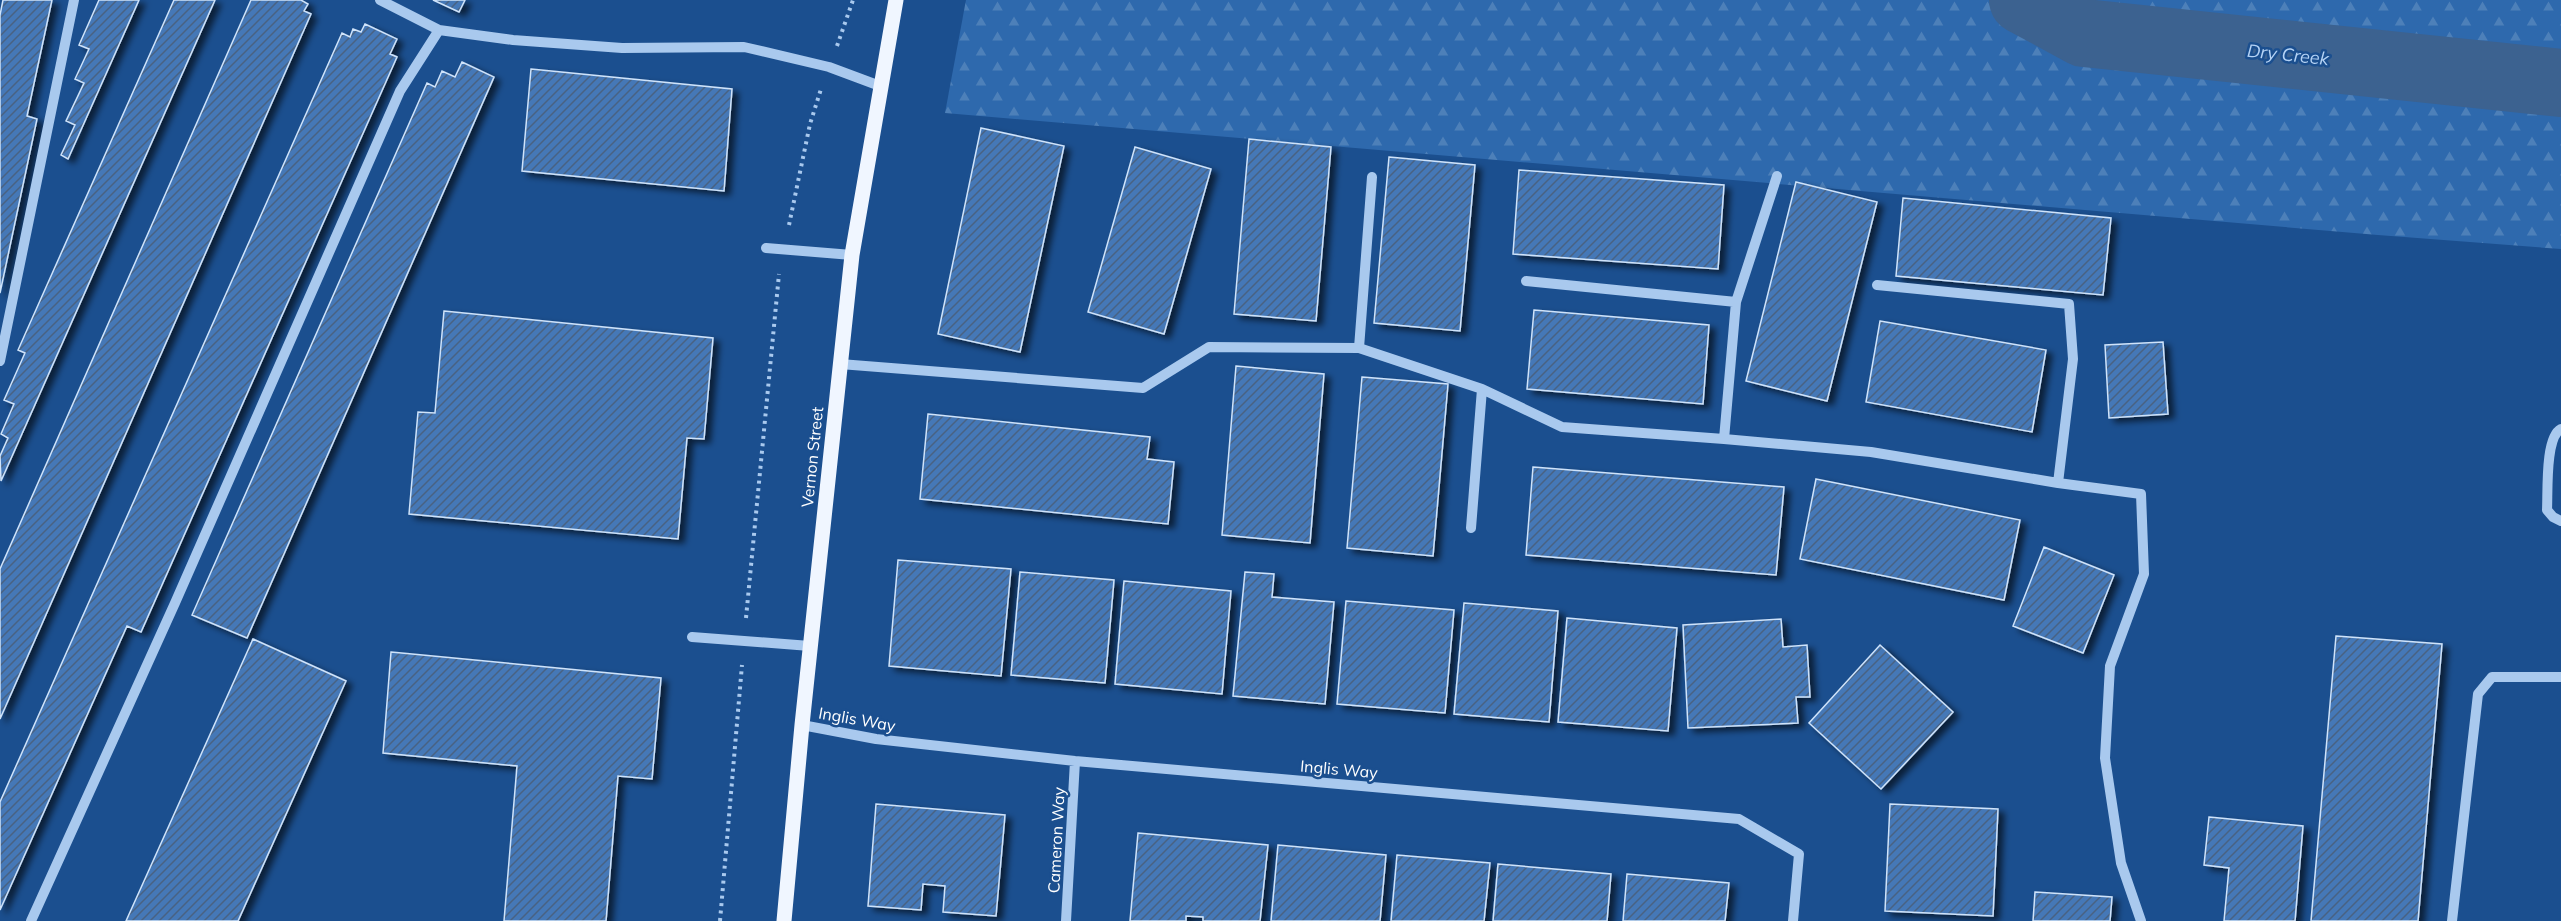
<svg xmlns="http://www.w3.org/2000/svg" width="2561" height="921" viewBox="0 0 2561 921" font-family="Mulish,sans-serif">
<defs>
<pattern id="forest-firs" width="22" height="20" patternUnits="userSpaceOnUse" patternTransform="scale(1.5)"><rect width="22" height="20" fill="#2e69ad"/><path d="M5 1l3.5 6h-7zM16 11l3.5 6h-7z" fill="#4d80b9"/></pattern>
<pattern id="building-hatch" width="6" height="6" patternUnits="userSpaceOnUse" patternTransform="scale(1.5)"><rect width="6" height="6" fill="#4478b7"/><path d="M-1 1l2-2M0 6l6-6M5 7l2-2" fill="none" stroke="#486282"/></pattern>
<filter id="shadow"><feDropShadow dx="6" dy="4" stdDeviation="3" flood-color="#0009"/></filter>
</defs>
<rect width="100%" height="100%" fill="#1b4f8f"/>
<path fill="url(#forest-firs)" d="M966 0H2561V249L2378 235 945 113Z"/>
<g fill="none" stroke-linecap="round" stroke-linejoin="round">
<path stroke="#3c6290" stroke-width="68" d="M2023 0 2084 33 2561 83"/>
</g>
<path fill="url(#building-hatch)" stroke="#cfe3fa" stroke-width="1.5" filter="url(#shadow)" d="M3 0H52L27 116 37 119 0 293V15Z
M99 0H139L68 159 61 155 75 125 66 121 84 83 75 79 89 49 79 45Z
M174 0H215L1 481 0 456 8 438 1 434 14 404 4 400 25 353 18 350Z
M251 0H301L308 4 304 11 311 14 0 719V569Z
M433 0H465L459 12Z
M365 24 397 39 390 54 397 57 141 632 127 626 0 910V802L342 33 350 37 353 29 361 32Z
M462 62 494 77 247 638 192 615 427 83 435 87 442 71 455 77Z
M531 69 732 89 724 191 522 171Z
M981 128 1064 146 1020 352 938 334Z
M1249 139 1331 147 1316 321 1234 314Z
M1135 147 1211 169 1164 334 1088 312Z
M1389 157 1475 165 1460 331 1374 323Z
M1519 170 1724 185 1718 269 1513 254Z
M1796 182 1877 202 1827 401 1746 381Z
M1903 198 2111 218 2103 295 1896 276Z
M1534 310 1709 325 1703 404 1527 389Z
M444 311 713 338 704 439 687 438 678 539 409 514 418 412 435 413Z
M1880 321 2046 350 2032 432 1866 402Z
M2163 342 2168 414 2109 418 2105 345Z
M1236 366 1324 374 1310 543 1222 535Z
M1362 377 1448 384 1433 556 1347 548Z
M928 414 1150 437 1147 459 1174 462 1168 524 920 499Z
M1533 467 1784 487 1776 575 1526 555Z
M1816 479 2020 520 2004 600 1800 559Z
M2044 547 2114 575 2083 653 2013 626Z
M898 560 1011 569 1001 676 889 666Z
M1020 572 1114 580 1105 683 1011 675Z
M1245 572 1274 574 1272 597 1334 602 1325 704 1233 696Z
M1124 581 1231 591 1222 694 1115 684Z
M1346 601 1454 610 1445 713 1337 704Z
M1464 603 1558 611 1549 722 1454 714Z
M1567 618 1677 628 1668 731 1558 722Z
M1781 619 1783 647 1807 645 1810 697H1796L1798 723 1688 728 1683 625Z
M2336 636 2442 644 2418 921H2311Z
M253 639 346 681 238 921H126Z
M1880 645 1953 712 1881 789 1809 723Z
M391 652 661 678 652 779 618 776 606 921H504L517 766 383 753Z
M876 804 1005 815 996 916 943 912 945 886 923 884 921 910 868 906Z
M1890 804 1998 809 1993 916 1885 911Z
M2209 817 2303 826 2295 921H2224L2229 868 2204 865Z
M1138 833 1268 845 1260 921H1203V917L1186 916V921H1130Z
M1278 845 1386 855 1380 921H1271Z
M1397 855 1490 863 1484 921H1391Z
M1498 864 1611 874 1607 921H1493Z
M1627 874 1729 883 1725 921H1623Z
M2035 892 2112 897 2110 921H2033Z"/>
<g fill="none" stroke-linecap="round" stroke-linejoin="round">
<path stroke="#a9c9ee" stroke-width="4" stroke-dasharray="3 4.5" stroke-linecap="butt" d="M837 46 853 0
M789 225 810 124 821 89
M746 618 779 274
M720 921 742 665"/>
<path stroke="#a9c9ee" stroke-width="10" d="M380 0 439 30 513 40 622 48 744 47 829 67 880 86
M766 248 852 255
M1526 281 1736 302 1777 176
M1877 285 2069 304 2073 359 2058 483
M1359 348 1482 389 1562 427 1724 439 1736 302
M0 361 74 0
M840 364 1143 388 1209 347 1359 348 1372 177
M2561 429C2545 437 2548 492 2547 510L2553 517 2561 521
M1724 439 1871 452 2058 483 2141 494 2144 574 2110 666 2105 758 2121 863 2141 921
M1471 528 1482 389
M692 637 810 646
M802 725 876 739 1075 761 1739 819 1799 854 1793 921
M31 921 175 603 400 91 439 30
M1066 921 1075 761
M2452 921 2478 694 2492 677H2561"/>
<path stroke="#f0f6ff" stroke-width="15" d="M784 921 802 725 852 255 896 0"/>
</g>
<g text-anchor="middle" stroke-width="5" stroke-linejoin="round" paint-order="stroke">
<g font-size="16" fill="#fff" stroke="#1b4f8f">
<text transform="translate(812 457) rotate(-84)" y="6">Vernon Street</text>
<text transform="translate(857 719) rotate(10)" y="6">Inglis Way</text>
<text transform="translate(1339 769) rotate(5)" y="6">Inglis Way</text>
<text transform="translate(1056 840) rotate(-87)" y="6">Cameron Way</text>
</g>
<g font-size="18" font-style="italic" fill="#b5d3f5" stroke="#1b4f8f">
<text transform="translate(2288 55) rotate(6)" y="6">Dry Creek</text>
</g>
</g>
</svg>
